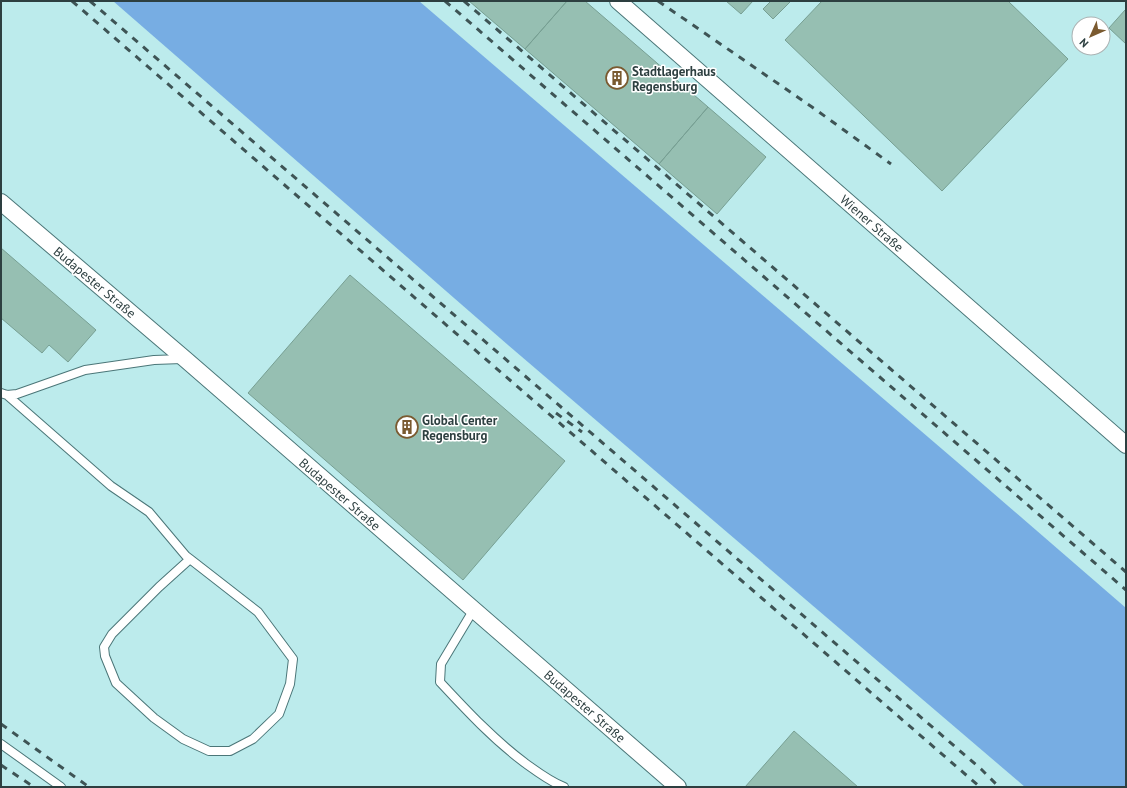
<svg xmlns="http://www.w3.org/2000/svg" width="1127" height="788" viewBox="0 0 1127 788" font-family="'PT Sans',sans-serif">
<rect width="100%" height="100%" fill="#bcebec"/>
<path fill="#77ade3" d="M113 1H419L963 467 1126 608V787H1025L508 345Z"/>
<path fill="#96bfb2" stroke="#779f93" d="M469 1H567L525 49Z
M567 1H585L708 107 659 164 525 49Z
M726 1H753L741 14Z
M771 1H791L773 19 763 9Z
M822 1H1008L1068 59 942 191 785 40Z
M1125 10 1126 11V44L1109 28Z
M708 107 766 157 717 214 659 164Z
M1 248 96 330 68 362 49 345 42 353 1 318Z
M350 275 565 461 463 580 248 393Z
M794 731 858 787H745Z"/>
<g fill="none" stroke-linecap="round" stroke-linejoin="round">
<g stroke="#4b7678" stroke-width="10">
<path id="lane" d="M1 393 7 395 17 394 85 370 154 360 182 359
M7 395 111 486 149 512 186 556 190 559 258 612 293 659 290 684 279 714 253 739 230 751H209L183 739 154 718 116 683 105 656 104 647 112 634 159 587 190 559
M474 609 441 664 440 682C467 711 493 739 525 763 539 773 549 781 564 787
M1 744 61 787"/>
</g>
<g stroke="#4b7678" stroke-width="18">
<path id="street" d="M618 1 1126 445
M1 202 185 359 678 787"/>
</g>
<use href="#lane" stroke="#fff" stroke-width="8"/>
<use href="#street" stroke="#fff" stroke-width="16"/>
<path stroke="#3e5455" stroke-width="3" stroke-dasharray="7 7" stroke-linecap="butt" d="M72 1 980 787
M90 1 981 769 999 787
M445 1 1126 590
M464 1 1126 572
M658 1 812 107 891 164
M556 413 582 432
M1 724 89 787
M1 765 34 787"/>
</g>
<defs>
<g id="building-ring" transform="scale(1.15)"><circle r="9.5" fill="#fff" stroke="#7a5a30" stroke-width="1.5"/><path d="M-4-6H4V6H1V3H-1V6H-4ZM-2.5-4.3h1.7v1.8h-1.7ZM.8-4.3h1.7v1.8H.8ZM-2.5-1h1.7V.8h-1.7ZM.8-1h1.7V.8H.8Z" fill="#7a5a30"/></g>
</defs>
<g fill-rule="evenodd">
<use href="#building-ring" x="617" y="78"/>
<use href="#building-ring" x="407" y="427"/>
</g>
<g text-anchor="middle" stroke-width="3" stroke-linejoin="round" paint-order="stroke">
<g font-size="13" font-weight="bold" fill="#2d3f40" stroke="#fff" text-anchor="start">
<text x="632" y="76">Stadtlagerhaus<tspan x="632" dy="15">Regensburg</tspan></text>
<text x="422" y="425">Global Center<tspan x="422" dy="15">Regensburg</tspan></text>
</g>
<g font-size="13" fill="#2d3f40" stroke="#fff">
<text transform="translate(872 223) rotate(41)" y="5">Wiener Straße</text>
<text transform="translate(95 282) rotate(40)" y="5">Budapester Straße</text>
<text transform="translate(340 494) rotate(41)" y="5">Budapester Straße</text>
<text transform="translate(585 706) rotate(41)" y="5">Budapester Straße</text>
</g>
</g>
<rect width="1127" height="788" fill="none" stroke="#2d3f40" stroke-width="4"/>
<g transform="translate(1091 36) rotate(225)"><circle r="19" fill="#ffffff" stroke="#abb2b3"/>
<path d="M0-3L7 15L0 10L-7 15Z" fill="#7a5a30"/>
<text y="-6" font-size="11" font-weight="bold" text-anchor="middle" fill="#2d3f40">N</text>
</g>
</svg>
